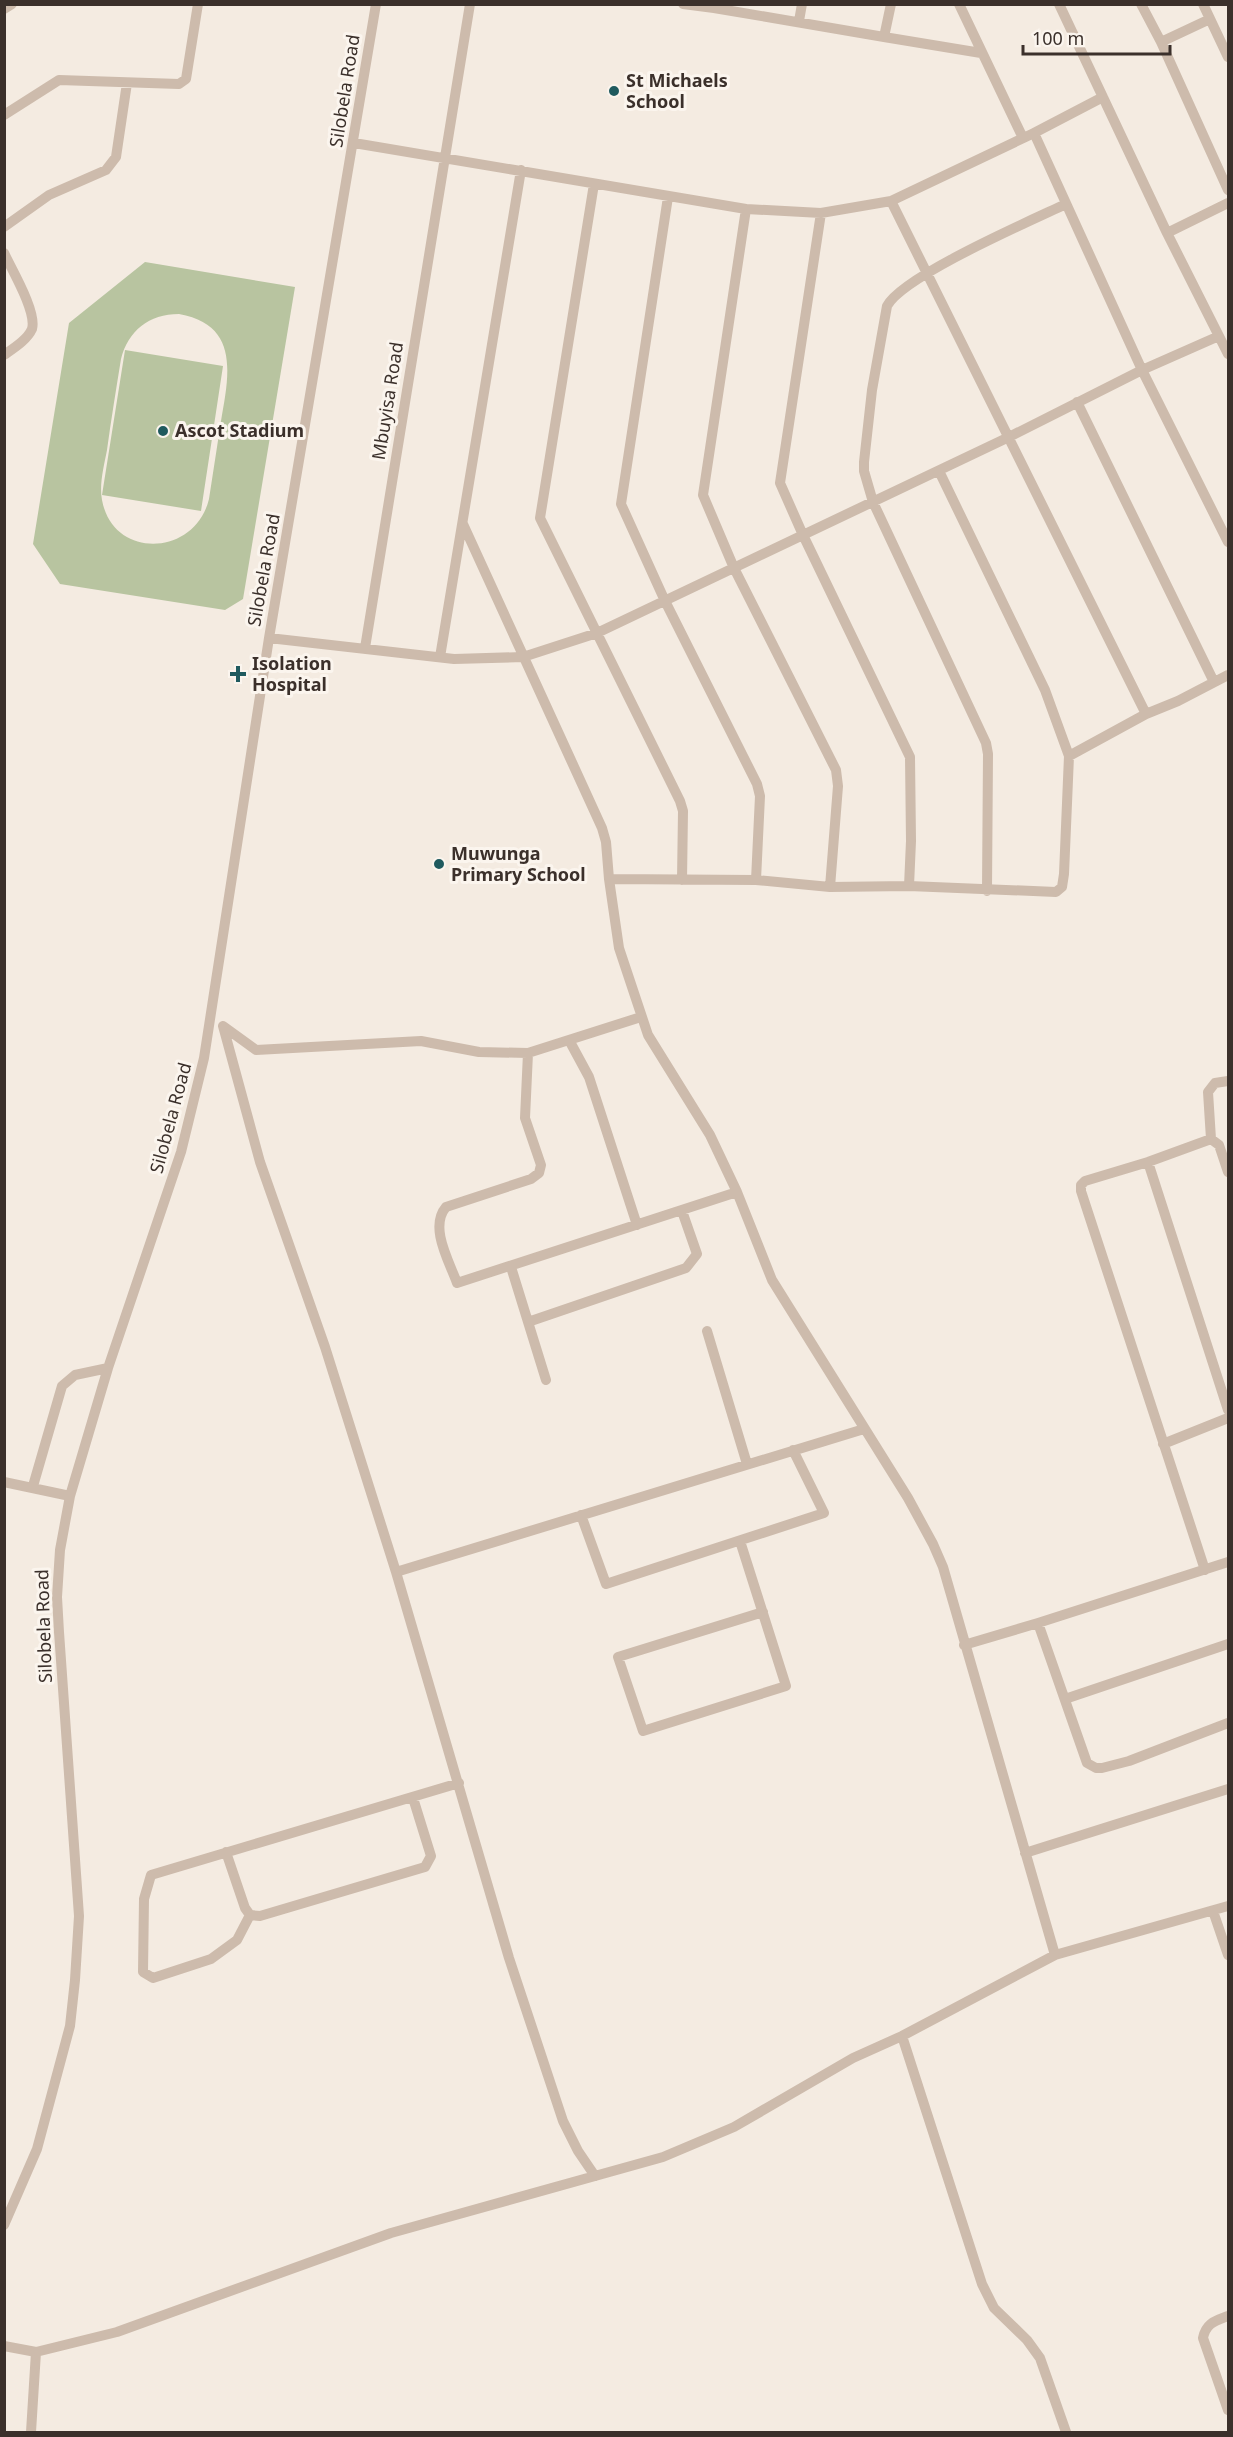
<svg xmlns="http://www.w3.org/2000/svg" width="1233" height="2437" viewBox="0 0 1233 2437" font-family="'Noto Sans',sans-serif">
<rect width="100%" height="100%" fill="#f4ebe1"/>
<path fill="#b8c4a0" fill-rule="evenodd" d="M145 262 295 287 243 599 225 610 60 584 33 544 69 323ZM179 314C240 325 229 375 221 421 217 447 213 473 209 499 195 557 113 560 102 500 99 484 104 466 107 450 111 420 116 390 121 359 128 331 149 314 179 314Z
M125 350 223 366 201 511 102 495Z"/>
<g fill="none" stroke-linecap="round" stroke-linejoin="round">
<path stroke="#cdbbac" stroke-width="10" d="M683 4 714 8
M715 4 714 8 884 37 891 4
M959 4 1023 138
M1059 4 1167 233 1228 354
M1141 4 1161 42 1228 190
M1203 4 1228 57
M4 9 12 4
M799 21 802 4
M884 37 981 53
M1161 42 1210 19
M1103 97 1034 133 1142 370 1228 542
M4 115 59 80 179 84 186 79 198 4
M354 143 746 209 703 495 734 568 836 770 838 786 830 887
M594 184 540 518 680 801 683 811 682 880
M668 197 621 504 665 601 757 784 760 796 756 880
M891 201 1146 714
M746 209 821 213 891 201 1034 133
M821 213 780 483 803 535 910 757 911 841 909 886
M4 227 49 195 106 170 116 157 127 83
M1167 233 1228 203
M4 253C12 270 37 312 32 329 27 340 14 348 4 355
M1077 402 1214 682
M463 524 602 828 606 842 609 879 756 880 830 887 909 886 1056 892 1062 887 1064 874 1069 756 1045 690 939 471
M269 638 454 659 523 657 597 633 1009 437 1142 370 1219 336
M365 648 470 4
M440 657 521 170
M1069 756 1146 714 1178 701 1228 675
M609 879 619 948 648 1035 710 1135 737 1192 772 1280 908 1498 933 1544 943 1567 1055 1955
M987 891 988 754 986 743 873 502 864 471V462L872 390 887 306C903 276 1030 221 1066 204
M223 1026 260 1162 325 1347 396 1572 509 1958 563 2121 578 2151 595 2176
M223 1026 256 1050 421 1041 479 1052 528 1053 641 1017
M569 1040 589 1077 637 1225
M528 1053 525 1118 541 1165 539 1173 531 1179 446 1207C429 1227 449 1261 457 1283L737 1192
M1211 1139 1208 1092 1215 1083 1228 1081
M1148 1162 1228 1410
M511 1267 546 1380
M528 1322 686 1268 697 1254 682 1211
M707 1331 747 1464
M1163 1444 1228 1418
M4 1482 70 1496
M33 1486 62 1386 75 1375 108 1368
M581 1515 606 1584 824 1513 793 1450
M740 1541 786 1686 643 1731 618 1657 763 1612
M1205 1570 1081 1191V1185L1085 1181 1148 1162 1211 1139 1219 1145 1228 1172
M396 1572 864 1429
M1038 1623 1087 1763 1096 1768H1102L1129 1761 1228 1723
M964 1645 1038 1623 1228 1562
M1065 1699 1228 1644
M226 1852 245 1908 250 1915 260 1916 425 1867 431 1856 413 1798
M1025 1853 1228 1789
M1213 1911 1228 1955
M250 1915 237 1940 211 1959 153 1978 143 1972 144 1899 151 1875 459 1783
M902 2036 982 2284 994 2308 1027 2340 1040 2358 1066 2432
M4 2225 37 2149 70 2026 75 1980 79 1916 59 1632 57 1597 60 1550 70 1496 108 1368 181 1152 204 1058 269 638 376 4
M1228 2316C1215 2321 1206 2323 1203 2338L1228 2410
M4 2346 36 2352 117 2332 391 2233 663 2157 734 2127 853 2058 902 2036 1055 1955 1228 1906
M31 2432 36 2352"/>
</g>
<g fill="#1f5a5e" stroke="#fbf5ee" stroke-width="2">
<circle cx="614" cy="91" r="6"/>
<circle cx="163" cy="431" r="6"/>
<path d="M235 665h6v6h6v6h-6v6h-6v-6h-6v-6h6z"/>
<circle cx="439" cy="864" r="6"/>
</g>
<g text-anchor="middle" stroke-width="6" stroke-linejoin="round" paint-order="stroke">
<g font-size="18" font-weight="bold" fill="#3b302b" stroke="#fbf5ee" text-anchor="start">
<text x="626" y="87">St Michaels<tspan x="626" dy="21">School</tspan></text>
<text x="175" y="437">Ascot Stadium</text>
<text x="252" y="670">Isolation<tspan x="252" dy="21">Hospital</tspan></text>
<text x="451" y="860">Muwunga<tspan x="451" dy="21">Primary School</tspan></text>
</g>
<g font-size="18" fill="#3b302b" stroke="#fbf5ee">
<text transform="translate(345 91) rotate(-81)" y="6">Silobela Road</text>
<text transform="translate(388 401) rotate(-81)" y="6">Mbuyisa Road</text>
<text transform="translate(264 570) rotate(-80)" y="6">Silobela Road</text>
<text transform="translate(171 1118) rotate(-75)" y="6">Silobela Road</text>
<text transform="translate(44 1626) rotate(-92)" y="6">Silobela Road</text>
</g>
</g>
<rect width="1233" height="2437" fill="none" stroke="#3b302b" stroke-width="12"/>
<path d="M1023 45v9h147v-9" fill="none" stroke="#3b302b" stroke-width="3"/>
<text x="1032" y="45" font-size="18" fill="#3b302b" stroke="#fbf5ee" stroke-width="4.5" paint-order="stroke">100 m</text>
</svg>
